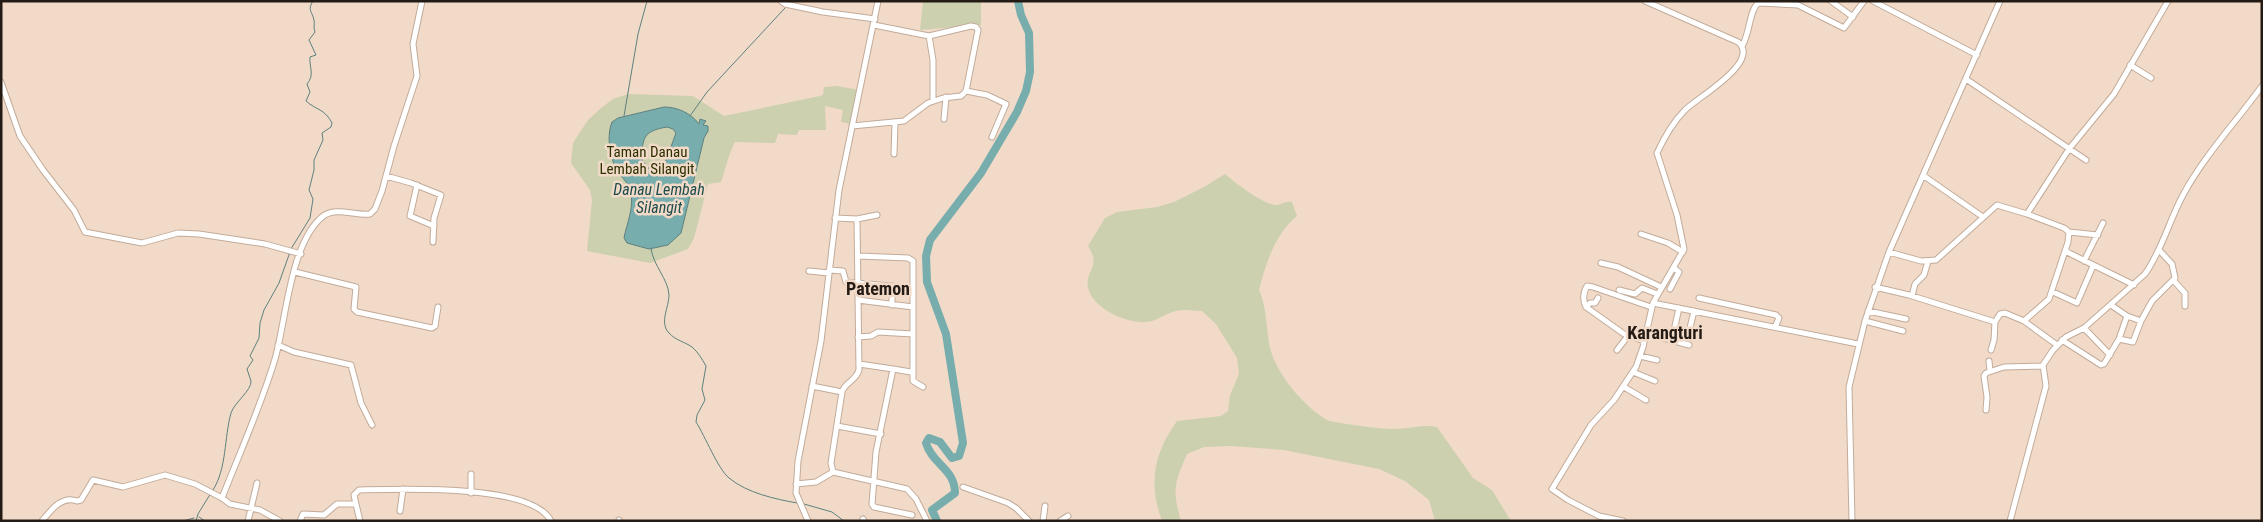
<svg xmlns="http://www.w3.org/2000/svg" width="2263" height="522" viewBox="0 0 2263 522" font-family="'Roboto Condensed',sans-serif">
<rect width="100%" height="100%" fill="#f2dac8"/>
<path fill="#ccd0af" d="M923 1H981V25L920 30Z
M837 86 859 90 852 124 841 122 843 110 825 106 826 130H799L797 135 778 134 775 143 735 142C728 155 726 168 721 182L708 184 694 238 688 249 650 263 587 251 592 200 590 190 571 163 573 143 588 120 600 109 613 99 628 94 693 96 724 116 820 96 823 95 824 87Z
M1225 174C1234 182 1265 206 1277 205 1283 204 1285 201 1292 202L1297 216C1275 234 1266 263 1259 290 1269 312 1265 337 1273 357 1282 380 1306 408 1327 420 1333 423 1387 430 1395 429 1411 429 1421 424 1437 427L1473 478 1492 490 1511 521H1435L1429 500 1405 481 1379 469 1284 450 1230 446 1204 447 1187 454C1174 484 1172 489 1181 521H1162C1148 483 1154 453 1177 421L1221 416 1228 411 1230 395 1239 374 1237 358 1216 324 1202 311C1194 311 1184 309 1176 311 1166 313 1157 321 1147 322 1128 324 1096 310 1089 291 1082 270 1103 269 1088 246L1105 218 1117 212 1157 207 1174 202 1206 186Z"/>
<path fill="#77adac" stroke="#5e817f" fill-rule="evenodd" d="M664 107C677 107 691 113 699 124L700 119 706 121 703 125 708 126V131L704 138 681 233 668 245 649 249 627 243 624 238C627 222 636 204 629 187 625 179 617 173 614 164 609 152 607 134 612 122L618 118ZM667 127 673 129 676 133 665 163 651 171 642 160C642 137 644 131 667 127Z"/>
<g fill="none" stroke-linecap="round" stroke-linejoin="round">
<path stroke="#5e817f" stroke-width="1" d="M789 2 790 1
M624 116 638 34 647 1
M690 116 707 92 785 8
M651 248C653 266 668 278 669 295 669 307 659 323 669 333 675 340 685 342 692 347 698 352 702 359 706 366L702 389 705 400 697 415 696 422C705 436 718 469 729 478 747 493 775 499 797 503
M291 249 310 218 313 199 309 190 314 170V160L323 140 322 133 331 127 332 123C325 109 316 110 306 101L310 92 307 84C315 75 309 67 310 57L316 55 309 40 315 32C313 27 315 25 314 20 312 11 307 10 313 1
M213 490C227 468 224 438 231 413 234 403 252 390 251 381 250 377 248 373 247 369L253 360 250 356 259 338 260 323 264 310 279 283 290 252
M804 504 832 512 844 521
M199 517 205 521
M183 521 194 518
M196 521 198 514 211 493"/>
<path stroke="#77adac" stroke-width="8" d="M937 521 932 510 955 493C955 469 932 464 926 443L929 438 940 442 952 458 959 456 963 443 946 334 927 282 926 256 930 240 981 173 1017 112 1026 91 1030 72 1029 33 1021 15 1018 1"/>
<g stroke="#c2ab9a" stroke-width="7">
<path id="minor" d="M781 1 785 4 823 12 875 19
M1645 1 1738 42C1762 62 1695 99 1685 110 1674 121 1664 138 1657 153L1677 215 1684 249 1653 303 1858 344
M1831 1 1853 17
M1873 1 1977 55
M929 36 933 60V101
M1742 46C1750 34 1749 11 1758 3L1798 5 1844 28 1864 1
M2130 65 2151 78
M1966 79 2086 160
M1 82 20 136 43 170 74 210 85 232 142 243 178 233 199 234 265 244 301 254
M966 91 987 95 1006 104 992 137
M944 119 946 97
M852 126 904 121 928 103 943 98 961 96 966 91 978 30 976 27 971 26 929 36 874 25
M894 154 895 123
M386 176 411 183 441 195 434 218 433 242
M1924 176 1983 217
M417 185 410 216 434 226
M835 218 857 219 859 370C856 381 845 382 842 392
M857 219 877 215
M2069 232 2098 235
M1641 234 1668 243 1683 252
M1889 252 1921 261 1936 260 1997 205 2027 214 2069 149 2114 94 2168 1
M2067 252 2134 285
M859 256 908 258 913 261V381L923 387
M2084 261 2103 223
M1601 263 1618 267 1661 287
M829 270 843 271 846 282 913 288
M809 271 829 273
M295 272 356 287 354 309 357 312 432 328 435 326 438 307
M2174 281 2185 293V306
M1875 287 1909 295 1995 322 2000 314 2005 313 2024 321 2057 345
M1670 289 1679 272 1674 268
M1619 290 1635 294 1642 288 1657 294
M2053 292 2077 303 2093 266
M1912 296 1915 284 1924 275 1928 261
M1699 298 1776 315 1779 318 1775 327
M858 300 913 307
M892 305V287
M1586 307 1590 303H1595L1598 298
M1868 311 1906 319
M1865 321 1903 331
M2024 321 2049 299 2068 242 2069 232 2064 228 2027 214
M2141 321 2152 301 2175 278 2172 264 2159 250
M1675 326 1679 308
M2084 328 2110 355
M1645 333 1689 345
M1688 336 1694 311
M858 337 871 336 878 332 913 334
M2119 339 2127 316
M2062 340 2101 365 2104 364 2119 339 2133 342 2141 321 2127 316 2111 305
M1644 341 1624 334 1586 307C1583 301 1583 293 1587 286L1593 287 1651 307
M278 345 294 352 351 365 361 403 372 425
M1617 350 1628 336
M1991 350 1994 340 1995 322
M1640 356 1657 360
M1989 361 1990 371
M859 364 893 369 876 452 872 504 874 507 912 515
M893 369 911 372
M1633 372 1655 381
M812 386 842 392 831 463 833 472 907 489 916 499 927 521
M1624 387 1646 400
M1986 410 1987 397 1984 376 1986 373 2004 367 2043 366
M837 426 881 434
M796 484 816 482 833 472
M963 487 1008 503 1016 508 1029 521
M471 493V474
M356 504 354 495 359 490C398 489 532 483 551 521
M400 511 403 489
M863 519 864 521
M42 521C51 510 62 495 77 501L81 500 93 480 123 487 165 475 195 484 222 498
M248 521 257 483
M280 521 260 510 230 504 222 498C240 452 261 406 275 359 286 321 290 244 322 217 335 206 355 216 370 214L375 209 382 191 394 146 417 76 413 44 422 1
M300 521 303 514 324 515 337 504H356L360 521
M619 521V520
M808 521 796 493 798 461 821 341 839 190 878 1
M1043 521 1045 506
M1060 521 1068 516
M1623 521 1599 516 1568 500 1552 489 1591 425 1614 400 1636 367 1643 347 1653 303
M1852 521 1849 387 1865 321 1889 252 2000 1
M2010 521 2046 386 2043 365 2053 350 2066 337 2084 328 2145 274C2162 250 2169 221 2183 195 2204 156 2236 122 2262 86"/>
</g>
<use href="#minor" stroke="#fff" stroke-width="5"/>
</g>
<g text-anchor="middle" stroke-width="5" stroke-linejoin="round" paint-order="stroke">
<g font-size="15" fill="#2d3000" stroke="#f2dac8">
<text x="647" y="157">Taman Danau<tspan x="647" dy="17">Lembah Silangit</tspan></text>
</g>
<g font-size="16" font-style="italic" fill="#1c4c4c" stroke="#f2dac8">
<text x="659" y="195">Danau Lembah<tspan x="659" dy="18">Silangit</tspan></text>
</g>
<g font-size="18" font-weight="bold" fill="#241b15" stroke="#f2dac8">
<text x="878" y="295">Patemon</text>
<text x="1665" y="339">Karangturi</text>
</g>
</g>
<rect width="2263" height="522" fill="none" stroke="#241b15" stroke-width="5"/>
</svg>
